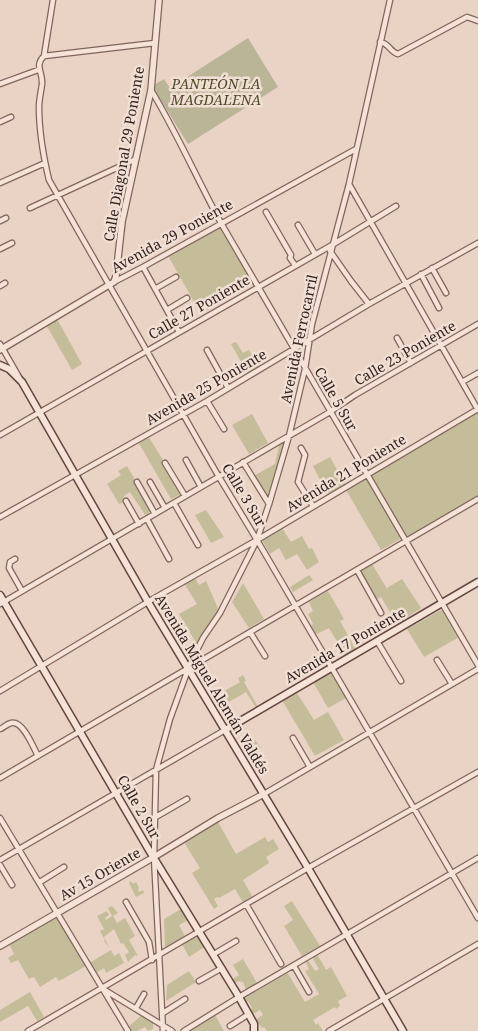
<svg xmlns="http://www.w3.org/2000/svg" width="478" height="1031" viewBox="0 0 478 1031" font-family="'Noto Serif',serif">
<rect width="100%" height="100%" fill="#e8d3c4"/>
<path fill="#c5bd9a" d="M220 224 253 284 201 314 167 254Z
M56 317 82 364 72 370 45 323Z
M236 342 243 353 249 350 261 369 249 376 231 344Z
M478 410V499L407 541 368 473Z
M252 414 268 443 249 454 232 425Z
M147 434 183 493 171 499 137 440Z
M289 436 269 504 252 477 275 464 280 441Z
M330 457 346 486 328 496 313 466Z
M127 466 153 510 145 515 130 492 124 496 126 501 119 504 107 484 121 475 118 471Z
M368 477 402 538 381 550 346 490Z
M206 510 224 537 211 543 195 515Z
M282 528 291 542 302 536 309 549 312 548 319 562 307 570 297 554 286 560 279 548 270 554 262 540Z
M372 564 389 592 387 588 402 579 421 608 397 624 381 597 375 600 359 572Z
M309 575 313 580 293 592 290 587Z
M194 576 199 585 206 581 220 613 198 646 179 614 197 604 183 582Z
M243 583 264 619 249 628 232 602Z
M328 591 344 619 340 621 356 650 345 655 329 628 315 635 311 626 313 624 308 614 313 611 309 602Z
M443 609 459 637 424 657 407 629Z
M331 672 346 698 328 708 313 682Z
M243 675 246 681 244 682 258 707 256 708 246 692 220 707 214 697 240 682 238 678Z
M297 693 314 720 328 712 344 740 315 756 282 700Z
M255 740 261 748 250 755 245 746Z
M218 822 236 854 265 837 268 842 273 839 279 849 266 857 269 863 243 880 252 896 243 902 235 889 219 898 218 897 214 899 218 906 214 909 192 873 200 868 184 842Z
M131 881 133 884 136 882 139 888 138 889 139 892 143 890 144 893 136 897 129 883Z
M292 901 320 946 302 956 284 926 293 920 284 906Z
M112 906 118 913 113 916 117 923 125 918 135 936 129 940 138 956 135 955 128 962 125 955 129 952 123 943 121 944 114 929 104 937 109 947 104 941 105 940 100 931 104 929 97 916 107 911 109 915 105 918 106 920 112 916 108 908Z
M183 908 190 919 179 925 185 936 165 948 164 919Z
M57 916 86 966 59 981 56 977 40 987 34 977 29 979 18 960 11 963 8 958 14 954 9 944Z
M199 935 206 946 189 957 182 944Z
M111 950 114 956 119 953 124 963 106 973 104 968 96 973 89 963Z
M317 954 326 970 331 967 347 996 338 1001 340 1006 336 1009 335 1007 313 1020 316 1025 318 1023 323 1031H267L264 1027 262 1028 259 1024 256 1025 255 1020 263 1015 260 1010 252 1015 250 1010 252 1008 248 1001 246 1002 243 998 287 972 305 1002 319 994 305 971 309 969 305 961 308 960 315 971 319 969 312 957Z
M243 959 257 983 246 990 243 982 239 981 235 983 233 979 239 975 233 965Z
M189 971 196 982 166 1001 167 985Z
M30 992 44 1017 37 1021 28 1006 0 1022V1010Z
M143 1014 153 1021V1029L148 1031 145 1027 137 1031H131L128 1027Z
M215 1015 224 1031H190Z"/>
<path fill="#bbb598" d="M248 38 278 87 188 144 152 86 164 79 170 88Z"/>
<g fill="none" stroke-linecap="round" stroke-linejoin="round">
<g stroke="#81655d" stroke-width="7">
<path id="minor" d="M380 42C389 43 390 52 398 54L467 17 478 21
M155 43 44 56C34 66 43 72 42 84 41 92 39 100 39 107 39 129 44 159 49 180L219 477 257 540 478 918
M44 56 53 0
M0 84 38 70
M151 90C177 133 197 179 221 223L478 665
M0 122 11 117
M0 183 45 163
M349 184 478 410
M30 208 136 159
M266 212 291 255 290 258 295 265
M0 221 6 218
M298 225 315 254
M0 249 12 243
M330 251 351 281 369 304
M143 267 179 332
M432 268 446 293
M421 274 439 308
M114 282 143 267 356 149
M0 286 5 283
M155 289 176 277
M167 310 187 298
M397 338 411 363
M0 344 19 377
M207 350 228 388
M462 382 478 373
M207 401 224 429
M0 435 332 245 396 206
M301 448 305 455 298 482 313 506
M186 460 201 487
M243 462 269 504
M165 463 185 496
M137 482 155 514
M150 482 165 508
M126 501 139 524
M174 503 198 545
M0 517 207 401 369 304 478 243
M147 519 169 559
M15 559 10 562 9 568 22 591
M357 570 381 613
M0 604 330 412 355 395 478 324
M250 632 265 656
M377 641 401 681
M437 660 452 684
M0 691 151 600 257 540 478 409
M0 729C3 728 7 724 11 723 23 720 33 747 38 756
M293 738 310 767
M0 778 478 499
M264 794 478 669
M0 818 128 1031
M154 818 187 799
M0 860 225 730
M0 865 12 885
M40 882 64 867
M126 902 149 942 152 960
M246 904 281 964
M214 954 236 941
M294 966 309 992
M199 981 222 968
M103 989 172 1031
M136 1008 144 994
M163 1013 185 999
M230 1026 249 1014
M28 1031 308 868 478 772
M163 1031 154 857 156 770 170 719 190 664 203 638 220 613 257 540 269 504 289 436 305 369 312 324 349 184 390 0
M184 1031 239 997 478 858
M329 1031 478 944"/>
</g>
<g stroke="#81655d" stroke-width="8">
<path id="tertiary" d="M0 350 114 282 116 276 122 222 151 90 159 0
M0 946 154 857 218 818 264 794"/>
</g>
<g stroke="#634740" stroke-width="9">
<path id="secondary" d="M0 365 9 369 22 382 148 602 308 868 403 1031
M0 595 149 850 239 997 254 1024V1031
M225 730 478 582"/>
</g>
<use href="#minor" stroke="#f4e3d6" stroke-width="4.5"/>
<use href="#tertiary" stroke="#f4e3d6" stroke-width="5.5"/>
<use href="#secondary" stroke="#f4e3d6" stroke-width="6"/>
</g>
<g text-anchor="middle" stroke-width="5" stroke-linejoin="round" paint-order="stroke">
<g font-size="14" font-style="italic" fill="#4d4b28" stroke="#f1dfd3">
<text x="216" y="89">PANTEÓN LA<tspan x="216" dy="16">MAGDALENA</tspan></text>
</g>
<g font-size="14" fill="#33231f" stroke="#f1dfd3">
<text transform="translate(124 154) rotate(-80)" y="5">Calle Diagonal 29 Poniente</text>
<text transform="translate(172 236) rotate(-29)" y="5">Avenida 29 Poniente</text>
<text transform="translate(199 307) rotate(-30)" y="5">Calle 27 Poniente</text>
<text transform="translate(299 339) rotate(-78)" y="5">Avenida Ferrocarril</text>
<text transform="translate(405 353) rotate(-30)" y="5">Calle 23 Poniente</text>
<text transform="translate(206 387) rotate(-30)" y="5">Avenida 25 Poniente</text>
<text transform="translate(336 399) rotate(60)" y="5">Calle 5 Sur</text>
<text transform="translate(346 473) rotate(-31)" y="5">Avenida 21 Poniente</text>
<text transform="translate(244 495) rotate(59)" y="5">Calle 3 Sur</text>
<text transform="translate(345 645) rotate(-30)" y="5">Avenida 17 Poniente</text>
<text transform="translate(212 684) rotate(59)" y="5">Avenida Miguel Alemán Valdés</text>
<text transform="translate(139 807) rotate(60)" y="5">Calle 2 Sur</text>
<text transform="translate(100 874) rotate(-30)" y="5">Av 15 Oriente</text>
</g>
</g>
</svg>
